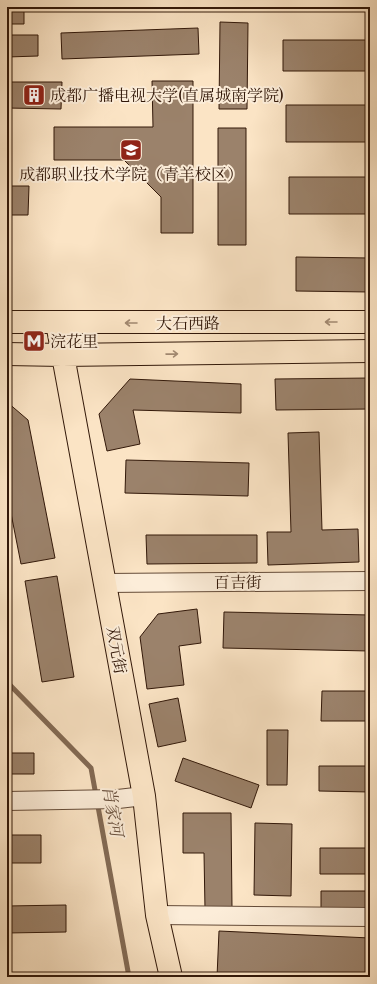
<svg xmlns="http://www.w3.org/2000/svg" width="377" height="984" viewBox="0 0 377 984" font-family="'Libre Bodoni','Noto Serif SC',serif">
<rect width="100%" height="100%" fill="#fbe4c5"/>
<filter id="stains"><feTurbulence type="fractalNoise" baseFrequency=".005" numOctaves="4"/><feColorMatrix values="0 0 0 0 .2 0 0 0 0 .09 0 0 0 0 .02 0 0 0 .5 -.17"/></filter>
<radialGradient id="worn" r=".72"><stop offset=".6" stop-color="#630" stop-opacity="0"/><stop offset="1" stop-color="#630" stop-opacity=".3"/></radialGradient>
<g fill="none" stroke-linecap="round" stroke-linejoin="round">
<path stroke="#826953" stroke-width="5" d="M7 682 91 768 129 977"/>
</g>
<path fill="#9b826b" stroke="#321809" d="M7 7H24V24H7Z
M220 22 248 23 247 109H219Z
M198 28 199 54 62 59 61 33Z
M7 35H38V56L7 57Z
M283 40H370V71H283Z
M152 81H193V233H161V197L124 160H54V127H153Z
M7 82H62L61 109 7 108Z
M286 105H370V142H286Z
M218 128H246V245H218Z
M289 177H370V214H289Z
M7 186H29L28 215H7Z
M296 257 370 258V292L296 291Z
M370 378V409L276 410 275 379Z
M130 379 241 384V413L133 410 140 444 107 451 99 414Z
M7 402 28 420 55 558 21 564 7 493Z
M319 432 322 530 358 529 359 562 268 565 267 532H291L288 433Z
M126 460 249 463 248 496 125 493Z
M146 535H257V563L147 564Z
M57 576 74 677 42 682 25 581Z
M197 609 201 643 179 646 184 685 147 689 140 637 158 614Z
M224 612 370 615V651L223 648Z
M322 691H370V721H321Z
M178 698 186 741 158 747 149 704Z
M267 730H288L287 785H267Z
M7 753H34V774H7Z
M183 758 259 785 251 808 175 781Z
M319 766H370V792L319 791Z
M183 813H231L232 908 205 909 204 853H183Z
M255 823 292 824 291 896 254 895Z
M7 835H41V863H7Z
M320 848H370V874H320Z
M321 891H370V910H321Z
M66 905V932L7 933V906Z
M219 931 370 938V977H217Z"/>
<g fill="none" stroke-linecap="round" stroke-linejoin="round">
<g stroke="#644b38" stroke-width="20">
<path id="minor" d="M105 583 370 581
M7 801 118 799 144 796
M157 915 370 917"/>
</g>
<g stroke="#321809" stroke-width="24">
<path id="major" d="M7 322H370
M57 323 144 796 157 915 171 977
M7 354 62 355 370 351"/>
</g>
<use href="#minor" stroke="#fcedd9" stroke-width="18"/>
<use href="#major" stroke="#fbe4c5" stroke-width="22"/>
</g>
<defs><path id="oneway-shaft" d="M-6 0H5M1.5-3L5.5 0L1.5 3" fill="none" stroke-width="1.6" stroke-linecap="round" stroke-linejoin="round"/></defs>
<g stroke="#a18870">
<use href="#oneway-shaft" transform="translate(331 322) rotate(180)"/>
<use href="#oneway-shaft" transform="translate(131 323) rotate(180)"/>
<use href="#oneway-shaft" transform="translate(172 354) rotate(-1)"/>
</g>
<defs>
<g id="building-square" transform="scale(1.15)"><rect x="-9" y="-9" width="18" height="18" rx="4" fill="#8f2418" stroke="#fcedd9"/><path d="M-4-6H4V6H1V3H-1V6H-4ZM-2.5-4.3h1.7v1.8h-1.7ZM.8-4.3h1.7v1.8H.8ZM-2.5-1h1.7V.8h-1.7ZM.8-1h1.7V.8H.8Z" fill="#fff"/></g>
<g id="university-square" transform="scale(1.15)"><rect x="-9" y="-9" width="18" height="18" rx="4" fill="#8f2418" stroke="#fcedd9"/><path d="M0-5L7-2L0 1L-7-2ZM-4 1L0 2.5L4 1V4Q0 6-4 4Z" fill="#fff"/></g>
<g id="metro-square" transform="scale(1.15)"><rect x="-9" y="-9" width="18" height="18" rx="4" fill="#8f2418" stroke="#fcedd9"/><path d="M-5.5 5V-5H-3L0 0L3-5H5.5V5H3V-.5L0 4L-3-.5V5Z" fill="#fff"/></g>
</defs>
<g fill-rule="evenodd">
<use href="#building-square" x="34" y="95"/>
<use href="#university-square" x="131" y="150"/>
<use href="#metro-square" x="34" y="341"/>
</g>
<g text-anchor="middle" stroke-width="4" stroke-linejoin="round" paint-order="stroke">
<g font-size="16" fill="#321809" stroke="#fcedd9" text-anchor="start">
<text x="50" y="101">成都广播电视大学(直属城南学院)</text>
<text x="131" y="180" text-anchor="middle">成都职业技术学院（青羊校区）</text>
<text x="50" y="347">浣花里</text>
</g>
<g font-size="16" fill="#321809" stroke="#fcedd9">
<text x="188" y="329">大石西路</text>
<text x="238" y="588">百吉街</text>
<text transform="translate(117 650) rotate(80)" y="6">双元街</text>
</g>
<g font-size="17" font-style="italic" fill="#674e3b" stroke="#fcedd9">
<text transform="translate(113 811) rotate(80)" y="6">肖家河</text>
</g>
</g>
<rect width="377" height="984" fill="none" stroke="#fbe4c5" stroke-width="24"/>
<rect x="8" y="8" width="361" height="968" fill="none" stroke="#321809" stroke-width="2"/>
<rect x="12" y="12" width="353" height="960" fill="none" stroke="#321809"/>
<rect width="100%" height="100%" filter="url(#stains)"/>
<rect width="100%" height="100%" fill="url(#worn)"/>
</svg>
